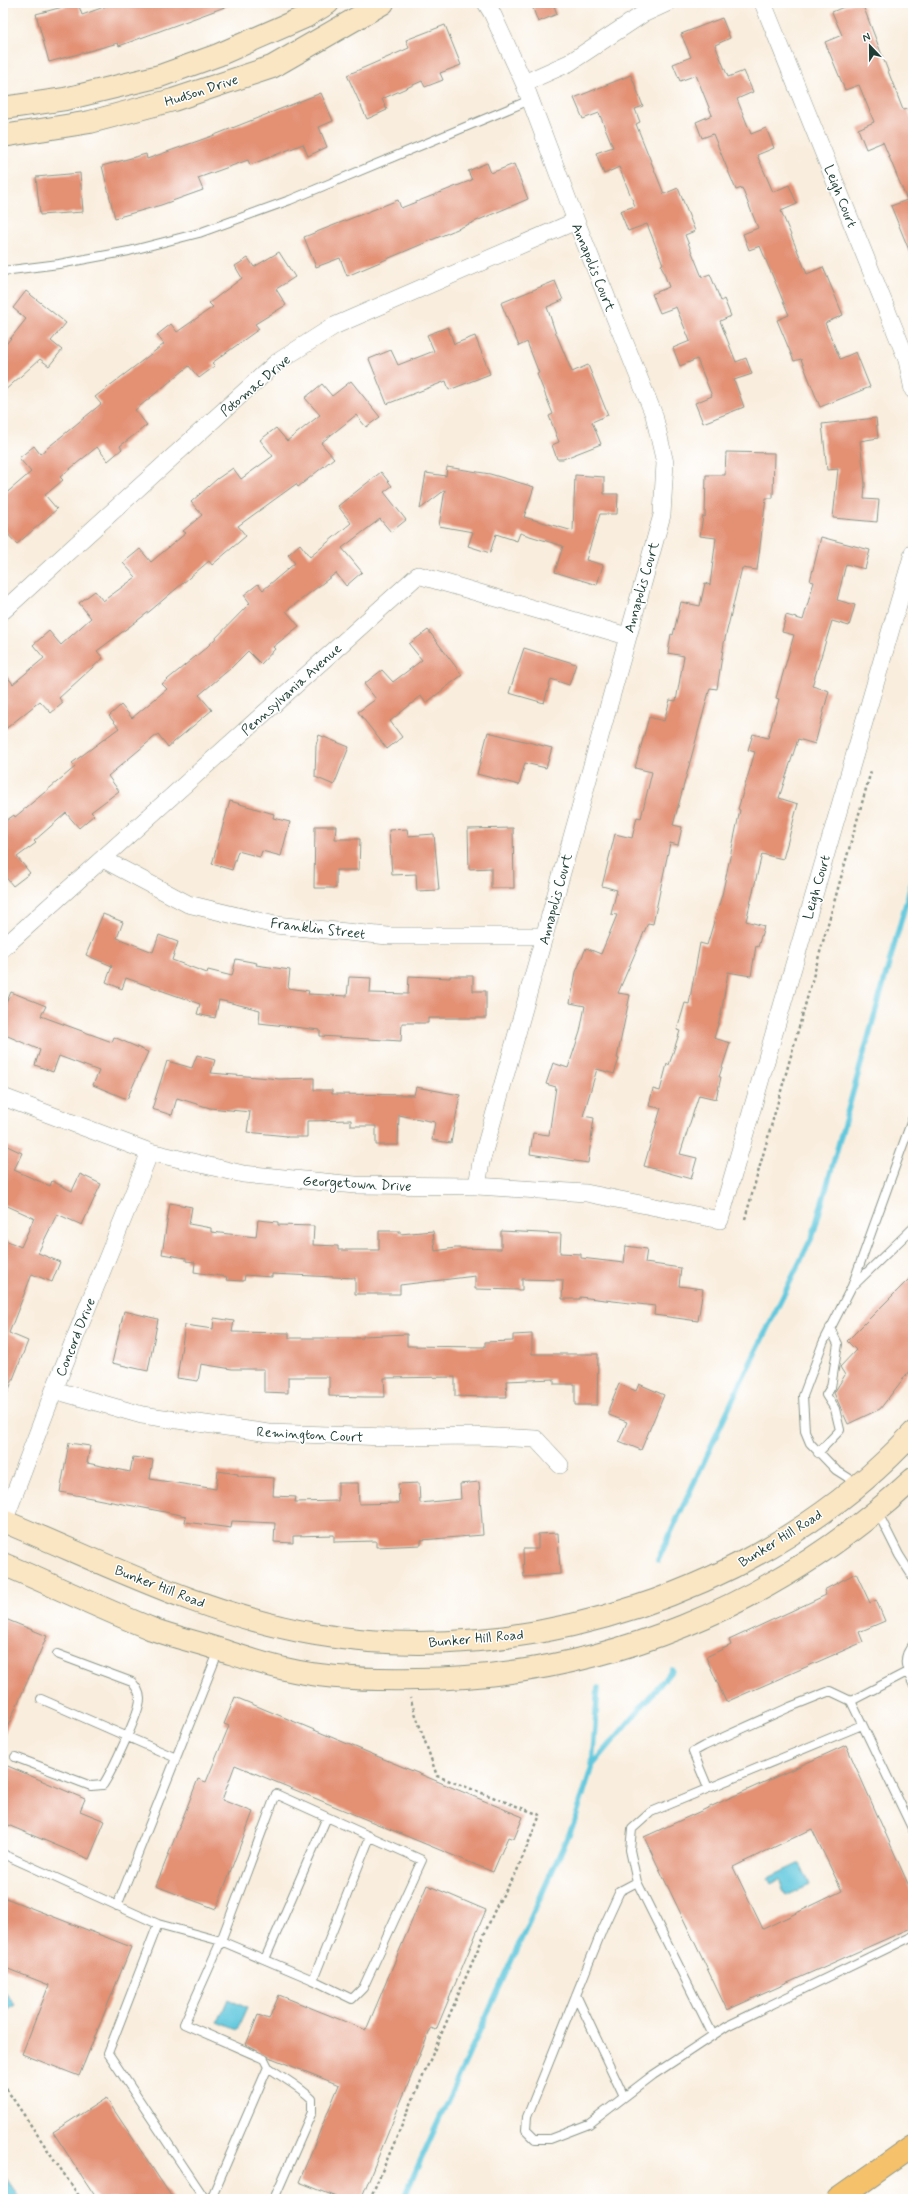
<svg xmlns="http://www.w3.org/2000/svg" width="916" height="2202" viewBox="0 0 916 2202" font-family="Mynerve,sans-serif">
<rect width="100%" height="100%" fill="#fff"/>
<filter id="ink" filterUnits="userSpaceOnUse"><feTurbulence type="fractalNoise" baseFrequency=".025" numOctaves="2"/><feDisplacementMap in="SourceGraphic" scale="8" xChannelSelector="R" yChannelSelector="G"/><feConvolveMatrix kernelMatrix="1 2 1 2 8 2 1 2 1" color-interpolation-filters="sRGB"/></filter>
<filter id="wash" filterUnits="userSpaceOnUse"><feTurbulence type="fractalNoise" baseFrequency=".012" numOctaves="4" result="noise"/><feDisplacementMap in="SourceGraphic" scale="16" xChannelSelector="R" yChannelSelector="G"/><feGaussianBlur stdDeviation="0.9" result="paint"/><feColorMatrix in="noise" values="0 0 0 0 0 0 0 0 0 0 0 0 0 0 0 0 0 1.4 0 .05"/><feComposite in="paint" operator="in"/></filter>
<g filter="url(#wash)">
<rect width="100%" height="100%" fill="#f9eede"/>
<path fill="#60c8dd" stroke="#408288" d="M800 1863 810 1885 786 1896 779 1880 771 1884 768 1878Z
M4 1991 15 2005 3 2014V1992Z
M228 1999 247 2008 237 2030 218 2022Z
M3 2175 20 2199H3Z"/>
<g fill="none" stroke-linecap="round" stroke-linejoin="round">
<path stroke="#60c8dd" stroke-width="5.5" d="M658 1560 741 1382 813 1235 913 878
M592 1766 672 1670
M403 2199 574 1823 592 1766 598 1688"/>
</g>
<g id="blocks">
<path fill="#e39073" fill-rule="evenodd" d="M78 3 82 15 115 3 233 4 119 46 118 43 49 62 36 14Z
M531 3H553L557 14 538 22Z
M853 3H862L903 110 907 109 913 123V260L891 206 907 200 883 142 866 149 858 129 874 122 859 85 845 90 825 42 842 35 832 12Z
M722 18 730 38 715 45 728 77 744 71 753 92 737 99 751 134 766 128 774 148 757 155 773 192 789 185 797 204 781 211 807 274 823 267 843 315 825 323 840 359 856 352 870 387 820 407 801 359 794 361 777 320 789 315 760 246 749 250 743 234 758 228 742 188 736 190 713 134 702 138 696 122 712 115 696 75 680 81 673 64 691 57 681 34Z
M445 25 461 65 440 73 443 80 425 87 422 81 382 99 387 110 367 119 347 75 409 48 406 40Z
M631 75 643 106 635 109 640 122 636 124 664 194 678 188 695 231 685 235 702 277 710 274 721 301 724 299 731 316 720 321 736 362 746 358 752 374 734 380 744 407 703 423 695 403 712 396 697 359 680 366 673 348 690 341 676 307 660 313 652 294 669 287 661 265 663 264 647 224 628 231 620 211 635 206 619 167 604 174 596 153 613 147 599 113 583 119 574 98Z
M321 93 333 121 319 127 327 147 308 156 303 144 250 165 248 160 198 178 203 190 161 205 115 218 102 166 146 154 147 159 212 136Z
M487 163 491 173 514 164 528 199 347 276 340 258 316 267 304 237 398 200 401 208 472 180 468 171Z
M80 173 83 212 40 215 36 177Z
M279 252 295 277 276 289 286 305 255 324 259 329 212 363 215 366 199 378 189 366 135 410 147 425 120 446 122 449 108 461 97 447 60 477 63 480 45 495 57 509 17 544 3 529V496L31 472 19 458 34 446 40 454 101 404 95 397 164 344 157 335 171 324 177 332 213 307 209 303 242 278 235 266 248 258 254 267Z
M555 281 563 300 547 307 555 331 572 372 588 365 608 415 592 422 601 444 563 459H557L552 445 559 442 549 416 553 414 537 374 539 373 527 342 519 346 501 303Z
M26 291 66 323 51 341 62 350 49 366 40 359 3 392V348L26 319 13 308Z
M448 327 454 344 475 336 490 374 449 390 446 381 387 404 369 359 391 350 398 365 434 351 427 335Z
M351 381 380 417 366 427 356 415 321 443 334 458 298 487 296 484 238 526 246 536 212 565 209 561 150 611 97 651 103 658 59 698 63 703 51 713 40 701 3 731V671L13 684 44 658 33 645 49 631 61 645 91 618 79 603 95 591 103 601 136 577 123 563 140 549 151 562 186 533 183 531 202 515 191 502 217 479 233 468 241 479 273 456 260 440 276 428 287 441 320 415 305 398 322 384 332 396Z
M876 418 878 438 860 441 865 484 864 499 879 500 877 522 833 518 838 469 827 470 822 424Z
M726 452 774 453 773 498H766L757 570 742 568 724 643 717 689 710 688 673 825 682 827 678 845 670 843 653 924 648 923 618 993 630 995 617 1058 619 1059 614 1074 597 1069 583 1116 594 1118 588 1163 530 1154 533 1133 549 1135 556 1087 546 1084 553 1063 568 1068 580 1032 585 1006 570 1003 576 972 586 948 601 954 617 915 611 914 617 890 602 886 615 834 632 838 637 817 641 818 652 772 635 768 649 717 664 721 670 700 676 701 684 656 668 653 671 634 673 635 681 602 700 606 705 583 710 585 716 538 700 536 703 516 705 517 706 475H725Z
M447 467 490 474 534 487 524 517 573 531 575 475 604 477V494H618L617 514H600L586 560 603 565 597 585 555 572 563 546 520 533 517 541 496 534 490 553 468 546 473 532 439 526 445 490 420 509 426 473 446 476Z
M381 472 392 486 384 492 406 520 391 532 380 519 342 548 362 572 346 586 336 573 286 611 299 626 273 647 275 649 261 664 248 651 231 668 199 695 212 710 168 747 158 734 108 776 119 791 91 812 94 815 79 828 66 813 34 841 36 843 17 857 30 873 13 886 3 874V823L14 815 15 817 75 767 72 763 119 728 109 716 121 705 132 718 167 689 162 684 207 647 250 603 244 595 258 584 263 590 295 563 288 555 300 544 310 557 351 523 338 506Z
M821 537 870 550 865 569 846 564 837 600 855 605 849 626 832 621 812 686 829 691 815 744 798 739 779 798 798 804 783 859 762 854 746 921 764 926 758 947 756 946 751 976 728 972 721 1014 714 1038 730 1043 719 1077H721L716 1099 699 1095 680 1154 697 1158 691 1179 644 1166 661 1108 649 1106 653 1089 660 1091 667 1064 669 1065 680 1031 677 1030 685 1003 689 1004 700 943 707 945 722 895 740 810 738 809 755 752 748 750 753 734 768 738 779 699 776 698 794 635 782 632 786 615 803 620 814 582 810 581Z
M428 630 462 675 426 703 421 696 390 721 402 737 387 749 358 712 376 699 364 684 382 670 393 682 422 660 409 644Z
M524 648 576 664 569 685 551 679 544 703 509 693Z
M488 732 552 748 546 768 525 763 519 785 477 774Z
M319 735 349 747 334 785 315 777 316 745Z
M230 801 274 814 273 818 290 822 281 856 262 851 260 857 238 851 232 870 212 864Z
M315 826H336L335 839H360L359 870H336V888H314Z
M513 828 514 888H491V868L469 869 468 829Z
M407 829 408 836 434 834 439 890 417 891 416 874 392 875 389 830Z
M103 914 123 922 117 938 153 952 159 935 178 942 172 960 207 973 208 970 232 976 236 959 257 963 256 965 290 970 288 988 309 991 308 994 347 996 349 977 371 978 370 993 408 994 409 976 450 978V976H473V991H486V1018H428V1023H402L401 1041 320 1036V1030L259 1023 260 1010 219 1000 215 1018 197 1014 200 1004 126 978 122 989 106 982 112 966 86 955Z
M11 992 46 1006 41 1016 112 1042 114 1037 148 1052 127 1099 93 1085 99 1071 59 1056 53 1072 35 1065 40 1050 3 1034V1010Z
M197 1055 215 1060 211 1073 280 1079 314 1078V1090H332V1094L414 1095 416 1087 460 1095 451 1143 432 1140 435 1122 399 1115 398 1145H376V1126H351V1120L307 1121V1137H287V1136L247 1132 250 1112 210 1108 177 1098 172 1115 152 1109 167 1061 192 1068Z
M3 1144 22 1153 14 1170 50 1186 52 1181 72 1191 80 1174 101 1184 82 1225 57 1214 38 1253 60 1262 52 1282 32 1274 9 1333 28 1341 4 1402 3 1239 21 1247 34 1218 3 1204Z
M170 1203 192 1207 189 1224 211 1228V1232L256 1237 258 1220 278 1222V1225L314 1226 313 1245 338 1246V1250H379V1231H400V1234L433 1231 435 1251 455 1248 501 1249V1231L561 1234 560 1253 581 1254V1258L624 1263 626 1246 647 1249 645 1263 681 1268 679 1286 703 1289 698 1321 654 1315 655 1306 580 1297V1299H562L563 1280 522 1279V1290L475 1289V1276L400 1285V1294H355V1278L272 1274V1277L245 1275 244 1281 226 1280 227 1277 194 1272 195 1262 186 1261V1258L162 1254Z
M913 1275V1366L880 1409 848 1424 834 1393 845 1375 840 1367 856 1350 847 1341Z
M124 1311 158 1319 148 1371 112 1363Z
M214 1318 234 1321 232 1332 289 1333V1338H363V1336L407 1334V1346L485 1347V1342L513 1341V1335L532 1334V1354H598L597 1405H575V1384H554V1379L506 1381 507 1397H487L455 1396V1377L384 1378 385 1397H365L329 1396V1377H288V1393L264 1392V1369H232L201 1364 198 1381 177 1378 185 1325 213 1329Z
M619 1384 636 1391 639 1384 664 1395 641 1450 619 1441 627 1422 609 1415V1408Z
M69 1443 90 1446 87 1463 130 1472 133 1457 153 1460 150 1479 216 1489 218 1471 238 1474V1476L274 1478 273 1496 296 1497 295 1502 338 1501V1483H358L359 1504 399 1503 398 1484 419 1483 420 1503 461 1499 460 1484 479 1482 483 1535 421 1540V1545L376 1547V1541L334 1542V1535L293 1536V1543L274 1542 275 1523 232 1521 231 1528 185 1522 186 1516 60 1492Z
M558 1533 560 1574 524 1577 523 1549H538V1534Z
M856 1573 870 1603 876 1600 885 1621 859 1632 863 1642 726 1702 706 1657 731 1645 729 1640 826 1595 824 1590Z
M3 1618 47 1636 3 1737Z
M235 1697 523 1817 514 1839 508 1837 493 1872 235 1765 222 1800 253 1812 216 1909 156 1886 198 1779 206 1782 229 1726 224 1724Z
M846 1745 913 1895V1927L727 2010 644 1837ZM812 1829 842 1891 763 1929 733 1867Z
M3 1764 85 1799 80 1811 105 1821 89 1859 3 1823Z
M427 1885 486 1910 436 2030 431 2028 361 2199H342L299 2182 339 2085 269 2057 246 2045 258 2015 269 2019 279 1995 366 2030Z
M3 1897 131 1947 79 2076 22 2054 49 1985 3 1967Z
M106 2098 173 2199H97L53 2132Z"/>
</g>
</g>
<g filter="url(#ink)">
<use href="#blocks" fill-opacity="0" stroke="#8c9689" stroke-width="1"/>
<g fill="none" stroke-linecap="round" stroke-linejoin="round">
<g stroke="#8c9689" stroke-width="10">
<path id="lane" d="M3 271 59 264 129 251 199 233 290 200 530 100
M855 1284 913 1228
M818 1453 840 1430 835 1409 826 1395 831 1387 838 1344 830 1328
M858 1484 836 1470 810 1443 805 1431 803 1396 823 1343 852 1286 913 1117
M877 1511 899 1555 913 1577
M913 1645C901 1658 906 1669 913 1684
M907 1672 851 1701 913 1830
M41 1699 176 1758
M15 1757 91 1786 103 1785C111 1773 140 1712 140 1699 140 1692 136 1687 132 1682L57 1654
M708 1788 693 1752 704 1746 790 1707 830 1691 851 1701
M3 1854 158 1924 221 1941 184 2024 264 2059 268 2067 211 2199
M637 1882 630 1850 632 1829 651 1812 862 1725
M117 1906 219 1650
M158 1924 108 2053 205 2199
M265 1959 327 1817
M313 1980 352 1999 363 1988 422 1860 276 1794 221 1941 313 1980 370 1837
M576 1995 624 2097
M713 2035 637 1882 620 1891 603 1928 527 2117 526 2130 535 2139H550L589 2124 653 2075 727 2026 913 1936
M268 2067C283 2078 299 2086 312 2099V2112L274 2199"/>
</g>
<g stroke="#8c9689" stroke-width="18">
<path id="street" d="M763 3 907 360 913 390
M524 83 569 63 643 14 667 3
M3 611 276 363 334 326 576 221
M103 859 188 904 275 925 388 936H545
M3 948 418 575 627 636
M3 1097 150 1152 243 1174 355 1185 477 1186 586 1193 720 1220 913 553
M477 1186 481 1162 662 515 665 463 654 415 576 221 524 83 492 13 486 3
M54 1390 142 1415 269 1433 387 1437 475 1436 536 1439 560 1465
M3 1524 54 1390 150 1152"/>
</g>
<g stroke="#8c9689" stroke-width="24">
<path id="secondary" d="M3 108 65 99 160 76 218 55 305 17 328 3
M3 136 90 122 173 100 272 67 383 3
M3 1521C105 1563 205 1615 315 1634 524 1671 769 1590 913 1433
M3 1564C53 1585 102 1609 152 1629 174 1637 197 1642 218 1649 240 1656 262 1664 285 1669 327 1679 374 1680 417 1679 604 1677 776 1606 913 1479"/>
</g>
<g stroke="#8c9689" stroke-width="24">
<path id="highway" d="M838 2199 913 2146"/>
</g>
<path stroke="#8c9689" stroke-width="2.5" stroke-dasharray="3 3" stroke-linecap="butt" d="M745 1219 871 771
M3 2084 81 2199
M370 2199 497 1905 516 1873 540 1815 437 1776 410 1698"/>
<use href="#lane" stroke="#fff" stroke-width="8"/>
<use href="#street" stroke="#fff" stroke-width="17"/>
<use href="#secondary" stroke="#fbe6c4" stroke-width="22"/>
<use href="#highway" stroke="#f5c16b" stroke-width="22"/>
</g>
</g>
<g text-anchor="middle" stroke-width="3" stroke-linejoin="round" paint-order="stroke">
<g font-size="14" fill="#1f3d34" stroke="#fff">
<text transform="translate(201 90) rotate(-18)" y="5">Hudson Drive</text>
<text transform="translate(841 196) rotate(68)" y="5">Leigh Court</text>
<text transform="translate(594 267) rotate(68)" y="5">Annapolis Court</text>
<text transform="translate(255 385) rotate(-40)" y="5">Potomac Drive</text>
<text transform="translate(641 587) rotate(-74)" y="5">Annapolis Court</text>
<text transform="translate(291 689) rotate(-42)" y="5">Pennsylvania Avenue</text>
<text transform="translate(816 887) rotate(-74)" y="5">Leigh Court</text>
<text transform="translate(555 899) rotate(-75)" y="5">Annapolis Court</text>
<text transform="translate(318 928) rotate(7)" y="5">Franklin Street</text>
<text transform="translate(357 1183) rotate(3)" y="5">Georgetown Drive</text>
<text transform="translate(75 1337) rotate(-68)" y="5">Concord Drive</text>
<text transform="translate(310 1434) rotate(3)" y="5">Remington Court</text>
<text transform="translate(780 1538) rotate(-32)" y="5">Bunker Hill Road</text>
<text transform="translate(160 1586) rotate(21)" y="5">Bunker Hill Road</text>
<text transform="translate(476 1638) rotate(-5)" y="5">Bunker Hill Road</text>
</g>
</g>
<rect width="916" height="2202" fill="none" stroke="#fff" stroke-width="16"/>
<g transform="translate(870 46) rotate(338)" stroke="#ffffff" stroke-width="3" paint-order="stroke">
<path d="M0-3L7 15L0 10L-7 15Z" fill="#1f3d34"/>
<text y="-6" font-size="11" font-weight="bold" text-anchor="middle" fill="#1f3d34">N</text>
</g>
</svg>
